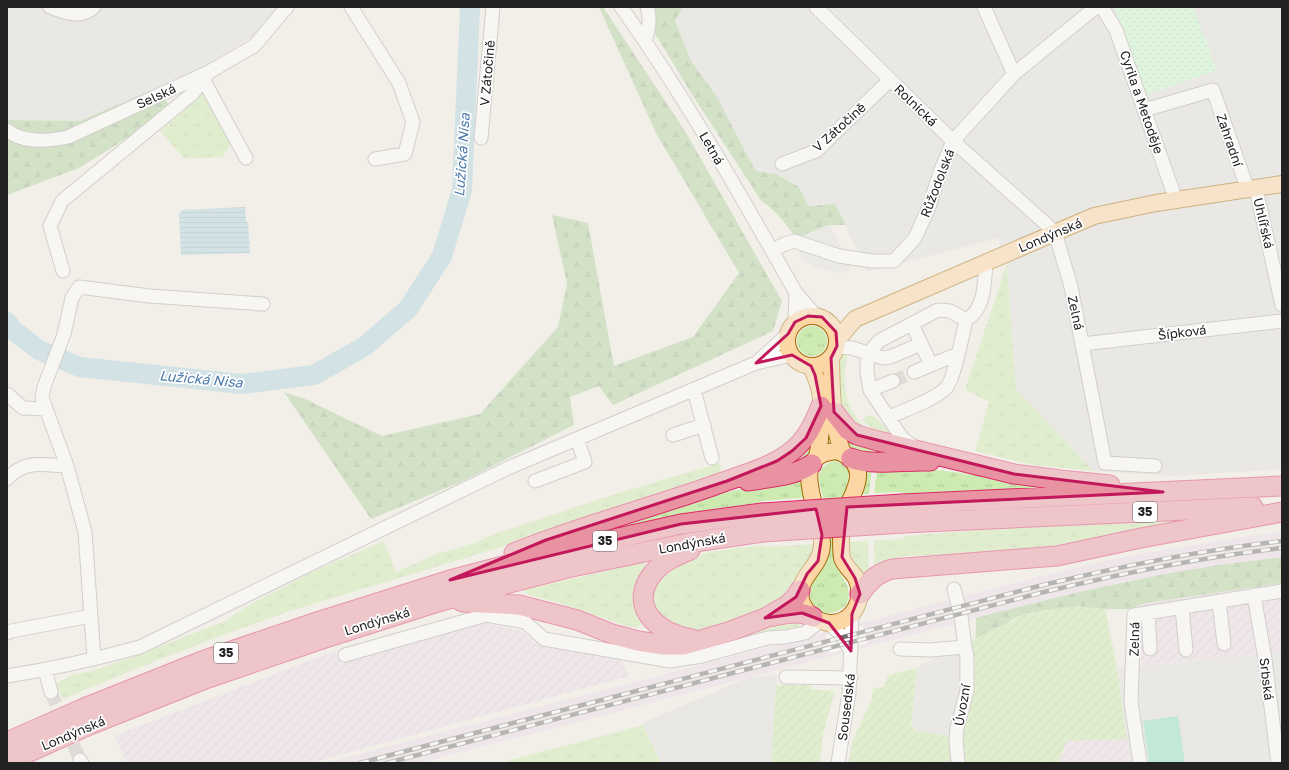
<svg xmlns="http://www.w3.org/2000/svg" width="1289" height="770" viewBox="0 0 1289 770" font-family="'Golos Text',sans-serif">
<defs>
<pattern id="industrial-furrows" width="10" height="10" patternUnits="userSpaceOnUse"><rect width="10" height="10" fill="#ebdbe8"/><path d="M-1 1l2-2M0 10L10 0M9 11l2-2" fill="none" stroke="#c9bcc7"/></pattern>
<pattern id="grass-tufts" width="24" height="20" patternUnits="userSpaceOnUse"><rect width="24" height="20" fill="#cdebb0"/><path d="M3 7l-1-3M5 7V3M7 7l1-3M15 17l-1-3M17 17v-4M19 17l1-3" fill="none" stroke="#b0c997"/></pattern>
<pattern id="forest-firs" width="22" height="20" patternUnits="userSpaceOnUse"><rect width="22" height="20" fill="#add19e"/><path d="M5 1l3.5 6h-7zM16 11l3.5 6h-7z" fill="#95b388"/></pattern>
<pattern id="park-dots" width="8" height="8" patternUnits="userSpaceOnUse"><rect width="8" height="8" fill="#c8facc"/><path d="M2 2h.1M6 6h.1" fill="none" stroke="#acd6af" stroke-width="1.8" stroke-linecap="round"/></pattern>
<pattern id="garden-furrows" width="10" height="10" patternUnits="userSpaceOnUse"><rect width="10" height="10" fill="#cdebb0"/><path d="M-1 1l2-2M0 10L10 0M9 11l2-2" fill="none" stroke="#b0c997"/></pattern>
<pattern id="water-rules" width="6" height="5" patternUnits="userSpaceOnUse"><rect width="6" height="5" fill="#aad3df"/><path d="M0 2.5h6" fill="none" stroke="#92b5bf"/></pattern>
</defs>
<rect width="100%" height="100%" fill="#f2efe9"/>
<path fill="#e0dfdf" d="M7 7H280L256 34 194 73 154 89 80 121 7 120Z
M683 7H1282V469L1171 476 1094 471 1016 389 1007 264 998 238 867 272 835 204 808 206 776 174 756 171 746 153 717 97 691 61 675 20Z
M959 651 963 654 960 703 953 736 917 731 911 726 917 668 936 657Z
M1282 652V763H1129L1127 739 1117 668Z
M777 675 771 763H660L642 723 750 677Z"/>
<path fill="url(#industrial-furrows)" d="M1282 583V652L1141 665 1139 606 1146 603Z
M481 622 521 631 535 643 621 660 629 676 311 763H127L114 736 334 651 340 660Z
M1127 739 1129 763H1058L1067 741Z"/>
<path fill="#ebdbe8" d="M1282 532V557L1252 561 1132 580 1051 599 420 763H324L1045 575 1127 556 1249 536Z"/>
<path fill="url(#grass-tufts)" d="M204 91 231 143 223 157 185 159 160 131Z
M1007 264 1016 389 1094 471 1033 465 975 451 989 402 965 389Z
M797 341a15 15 0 1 1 30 0a15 15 0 1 1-30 0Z
M848 354C841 379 844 408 865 427 869 430 874 433 878 436L864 433 839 410 836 362 839 356Z
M868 415 873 416 896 436C882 435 871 429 862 419Z
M843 435 875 447 873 458 848 451Z
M815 436 810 457 779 471Z
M834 461 843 464 849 470C847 496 836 522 834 548 834 552 834 559 835 563 839 575 850 583 849 596 848 609 833 615 822 612 818 611 815 607 813 604 803 585 822 575 828 558 829 553 829 547 829 543 830 532 827 510 824 500 820 484 812 468 834 461Z
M720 463 722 474 508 545 287 612 218 637 138 668 63 699 58 690 57 683 70 676 98 669 141 654 225 621 251 604 312 572 384 541 396 572 439 553 475 543 494 534 628 490Z
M872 469 869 494H858L865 470Z
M912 469 937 470 1063 486 1062 487 921 493 902 494V492L874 493 877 470Z
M803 476 809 497 761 501V502L699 512 621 527 620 525 723 493Z
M1188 520 1112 537 1034 549 963 556 935 555 904 556 888 564 874 568V540L903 539 904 536 1006 528Z
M868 541 869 571 863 581 851 564 847 542Z
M817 544C815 556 805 564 798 574 795 579 796 584 793 588 790 593 784 598 780 602 775 607 765 609 758 611 736 620 708 635 683 631 671 628 657 619 655 606 644 551 728 550 764 545L765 547Z
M643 562 647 566 640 578 643 622 637 628 623 625 559 603 526 594 524 590Z
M545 620 623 640 771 624 800 622 799 626 794 631 706 652 603 639Z
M643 725 661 763H500Z"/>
<path fill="url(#forest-firs)" d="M599 7H603L685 131 782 301 773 331 613 405 599 386 570 397 574 425 461 482 371 519 284 392 303 398 382 436 480 414 558 327 567 284 552 215 588 223 614 366 693 337 739 273 656 133Z
M639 7H683L675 21 691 61 717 97 746 153 756 171 776 174 799 187 808 206 835 204 846 225H829L797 238C786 226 777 210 762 202L691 93Z
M154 89 174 109 79 168 7 195V120L80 121Z
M1282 557V583L1146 603 1129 609 1046 610 1026 614 1010 620 1002 641 975 673 976 618C1028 605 1079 591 1131 581 1180 570 1232 563 1282 557Z"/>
<path fill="url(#park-dots)" d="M1114 7H1193L1217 70 1146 95Z"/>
<path fill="url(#garden-furrows)" d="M1079 606 1105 609 1117 668 1127 739 1067 741 1058 763H962L961 731 973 695 975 662 969 641 1026 614 1047 610Z
M917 668 911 726 917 731 953 736 955 763H848L852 742 872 698 873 688 884 687 888 675Z
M776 685H811V689L835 691 823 734 820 763H771Z"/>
<path fill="#88e0be" d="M1178 716 1185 763H1149L1143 721Z"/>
<path fill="#e2e2e2" d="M1282 129V168L1270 133Z
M829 225 847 257 850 270 838 273 814 267 803 259 794 241 797 238Z"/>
<path fill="url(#water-rules)" d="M245 207 246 222H248L250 253 181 255 179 213H181V210Z"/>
<path fill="#fff" d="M56 331 73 337 52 390 36 384Z
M863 626 867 643 830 653 826 635Z"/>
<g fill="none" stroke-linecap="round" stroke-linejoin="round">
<path stroke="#aad3df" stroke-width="20" d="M7 322 13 330 39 350 80 367 242 384 314 375 365 346 408 309 442 256 462 190 470 7"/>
<path stroke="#c8c6c1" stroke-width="13" stroke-dasharray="13 6" stroke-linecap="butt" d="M893 381 914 372
M51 692 80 760"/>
<g stroke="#a9a9a9" stroke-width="15">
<path id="minor" d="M50 7C64 12 81 20 94 7
M351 7 399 83 413 122 405 154 375 159
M621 7C686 98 741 196 796 293L815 315
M816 7 953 141 1055 232 1071 287 1105 463 1155 466
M984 7 1014 74
M1102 7 1116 30 1176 200
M645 41C649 29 651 18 647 7
M203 79 246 158
M1144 110 1213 90 1248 190
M7 130C23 144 49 141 68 137L209 72 254 46 287 7
M481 138 493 7
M782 164 816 151 890 80
M1256 189 1282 305
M772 250 785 244 794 241 839 256 872 261H894L915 238 929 207 940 172 953 141 1014 74 1096 7
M63 271 50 226 62 201 192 94 209 72
M795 322 796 293
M912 324 931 365
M1083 344 1282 321
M837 347 852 348 883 358 890 357 921 344
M756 363 788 334
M914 372 958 354
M694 390 712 458
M870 390 893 381
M7 394 23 408 46 409
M889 417C905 410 934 400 946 388 954 380 963 333 966 320
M673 435 704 425
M914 447 902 438 870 390 867 372V363L873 348 879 341 938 310 950 311 966 320C986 308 984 283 986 263
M7 479C25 459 43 465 67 466
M535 481 585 462 577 439
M954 589 961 616 965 647
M1254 595 1265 659 1278 763
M1219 601 1224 644
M1182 608 1186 650
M1148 613 1150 649
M829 623 841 635 851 651
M7 633 11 631 91 616
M900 649 930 650 965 647 967 656V691L957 728 956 740 958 763
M345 655 486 615 525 622 544 639 670 661 702 656 768 638 785 637 805 633 820 621
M94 659 85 532 67 466 42 398 44 387 64 334 72 298 79 287 150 296 263 304
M45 670 51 692
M7 676C52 669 96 659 140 647L508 468 756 363 792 355
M786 677 851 678
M80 760 82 763
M838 763 849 693 852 614
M1140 763 1131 702 1134 615 1282 591"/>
</g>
<g stroke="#a06b00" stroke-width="18">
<path id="major" d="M787 341a25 25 0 1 1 50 0a25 25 0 1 1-50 0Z
M838 339 855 319 1094 216 1156 203 1282 184
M831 358C832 390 831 424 843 453
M811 366C814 373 817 380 819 387 824 405 821 439 817 457
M836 451C847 454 856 461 858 473 859 486 850 499 846 510 843 519 842 528 841 537 841 544 841 552 842 558 845 567 852 571 856 578 866 599 853 624 829 623 820 622 811 617 806 610 787 581 821 571 822 545 824 515 784 456 836 451Z"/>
</g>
<g stroke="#dc2a67" stroke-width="21">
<path id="highway" d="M834 412 848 430 857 435 878 441 1014 474 1060 480 1110 485
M851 458C869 466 907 460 930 461
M748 481C770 477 793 477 812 464
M902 504 1282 486
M903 523 1253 507
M690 550C678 555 663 561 654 572 626 605 657 634 692 639
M514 553C580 526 648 509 715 485 739 476 773 467 792 451 807 439 814 423 821 406
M860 594C870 580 876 574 892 569L1057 556 1141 538 1282 512
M462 602 519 605 577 620 612 634 638 641 664 645H684L731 631 765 618 788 605 796 597 800 590
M774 616C790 613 798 611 813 617
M7 742 84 708 202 661 317 622 450 580 560 551 681 524 762 513
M7 762 92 724 208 678 325 638 441 601 567 568 688 543 763 532"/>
</g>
<use href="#minor" stroke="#fff" stroke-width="13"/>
<use href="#major" stroke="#fcd6a4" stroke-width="16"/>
<use href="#highway" stroke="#e892a2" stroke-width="19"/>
<g stroke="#707070" stroke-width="4.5">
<path id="rail" d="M360 763 1043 585C1122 566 1202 550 1282 541
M387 763 1044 592C1123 573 1202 557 1282 548"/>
</g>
<use href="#rail" stroke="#fff" stroke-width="3" stroke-dasharray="9" stroke-linecap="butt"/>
<g stroke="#dc2a67" stroke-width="21" stroke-linecap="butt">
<path id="highway-bridge" d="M762 513 902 504
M763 532 903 523"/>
</g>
<use href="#highway-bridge" stroke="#e892a2" stroke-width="19"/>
</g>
<path d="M0 0H1289V770H0ZM808 316 822 317 836 332 837 346 831 358 834 412 857 435 1014 474 1163 492 847 507 842 557 855 578 860 594 852 614 851 651 829 623 802 613 765 618 796 597 807 574 818 561 822 535 816 509 681 524 450 580 546 540 727 481 777 461 792 451 806 438 821 406 815 375 811 366 792 355 756 363 788 334 795 322Z" fill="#f2efe9" fill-opacity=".55" fill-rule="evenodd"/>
<path fill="none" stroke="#c2185b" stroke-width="3" stroke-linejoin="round" d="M808 316 822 317 836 332 837 346 831 358 834 412 857 435 1014 474 1163 492 847 507 842 557 855 578 860 594 852 614 851 651 829 623 802 613 765 618 796 597 807 574 818 561 822 535 816 509 681 524 450 580 546 540 727 481 777 461 792 451 806 438 821 406 815 375 811 366 792 355 756 363 788 334 795 322Z"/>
<g text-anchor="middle" stroke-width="3.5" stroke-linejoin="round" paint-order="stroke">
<g fill="#fff" stroke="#646464" stroke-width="1">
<rect x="1133" y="502" width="24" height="20" rx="3"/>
<rect x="593" y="531" width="24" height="20" rx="3"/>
<rect x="214" y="643" width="24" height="20" rx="3"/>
</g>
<g font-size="12" font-weight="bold" fill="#222">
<text x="1145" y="516">35</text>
<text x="605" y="545">35</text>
<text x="226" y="657">35</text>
</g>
<g font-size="13" fill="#222" stroke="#fff">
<text transform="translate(487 73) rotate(-85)" y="5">V Zátočině</text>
<text transform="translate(156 96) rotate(-25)" y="5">Selská</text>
<text transform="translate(1142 102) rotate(71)" y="5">Cyrila a Metoděje</text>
<text transform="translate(916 105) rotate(44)" y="5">Rolnická</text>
<text transform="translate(839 127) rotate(-42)" y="5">V Zátočině</text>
<text transform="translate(1230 140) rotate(71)" y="5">Zahradní</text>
<text transform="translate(712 148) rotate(60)" y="5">Letná</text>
<text transform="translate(937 183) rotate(-69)" y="5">Růžodolská</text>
<text transform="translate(1264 223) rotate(77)" y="5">Uhlířská</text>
<text transform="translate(1050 235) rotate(-23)" y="5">Londýnská</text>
<text transform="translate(1076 313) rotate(78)" y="5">Zelná</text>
<text transform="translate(1182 332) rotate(-7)" y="5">Šípková</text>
<text transform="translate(692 543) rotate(-10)" y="5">Londýnská</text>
<text transform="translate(377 621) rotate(-17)" y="5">Londýnská</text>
<text transform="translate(1134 639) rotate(-88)" y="5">Zelná</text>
<text transform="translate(1267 679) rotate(83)" y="5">Srbská</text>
<text transform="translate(962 705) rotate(-80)" y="5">Úvozní</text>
<text transform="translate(846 707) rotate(-83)" y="5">Sousedská</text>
<text transform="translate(73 733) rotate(-23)" y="5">Londýnská</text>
</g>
<g font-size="14" font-style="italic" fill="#4a7aab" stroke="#fff">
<text transform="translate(462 155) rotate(-86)" y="5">Lužická Nisa</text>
<text transform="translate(201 379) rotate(5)" y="5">Lužická Nisa</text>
</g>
</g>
<rect width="1289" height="770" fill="none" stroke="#222222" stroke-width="16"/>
</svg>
